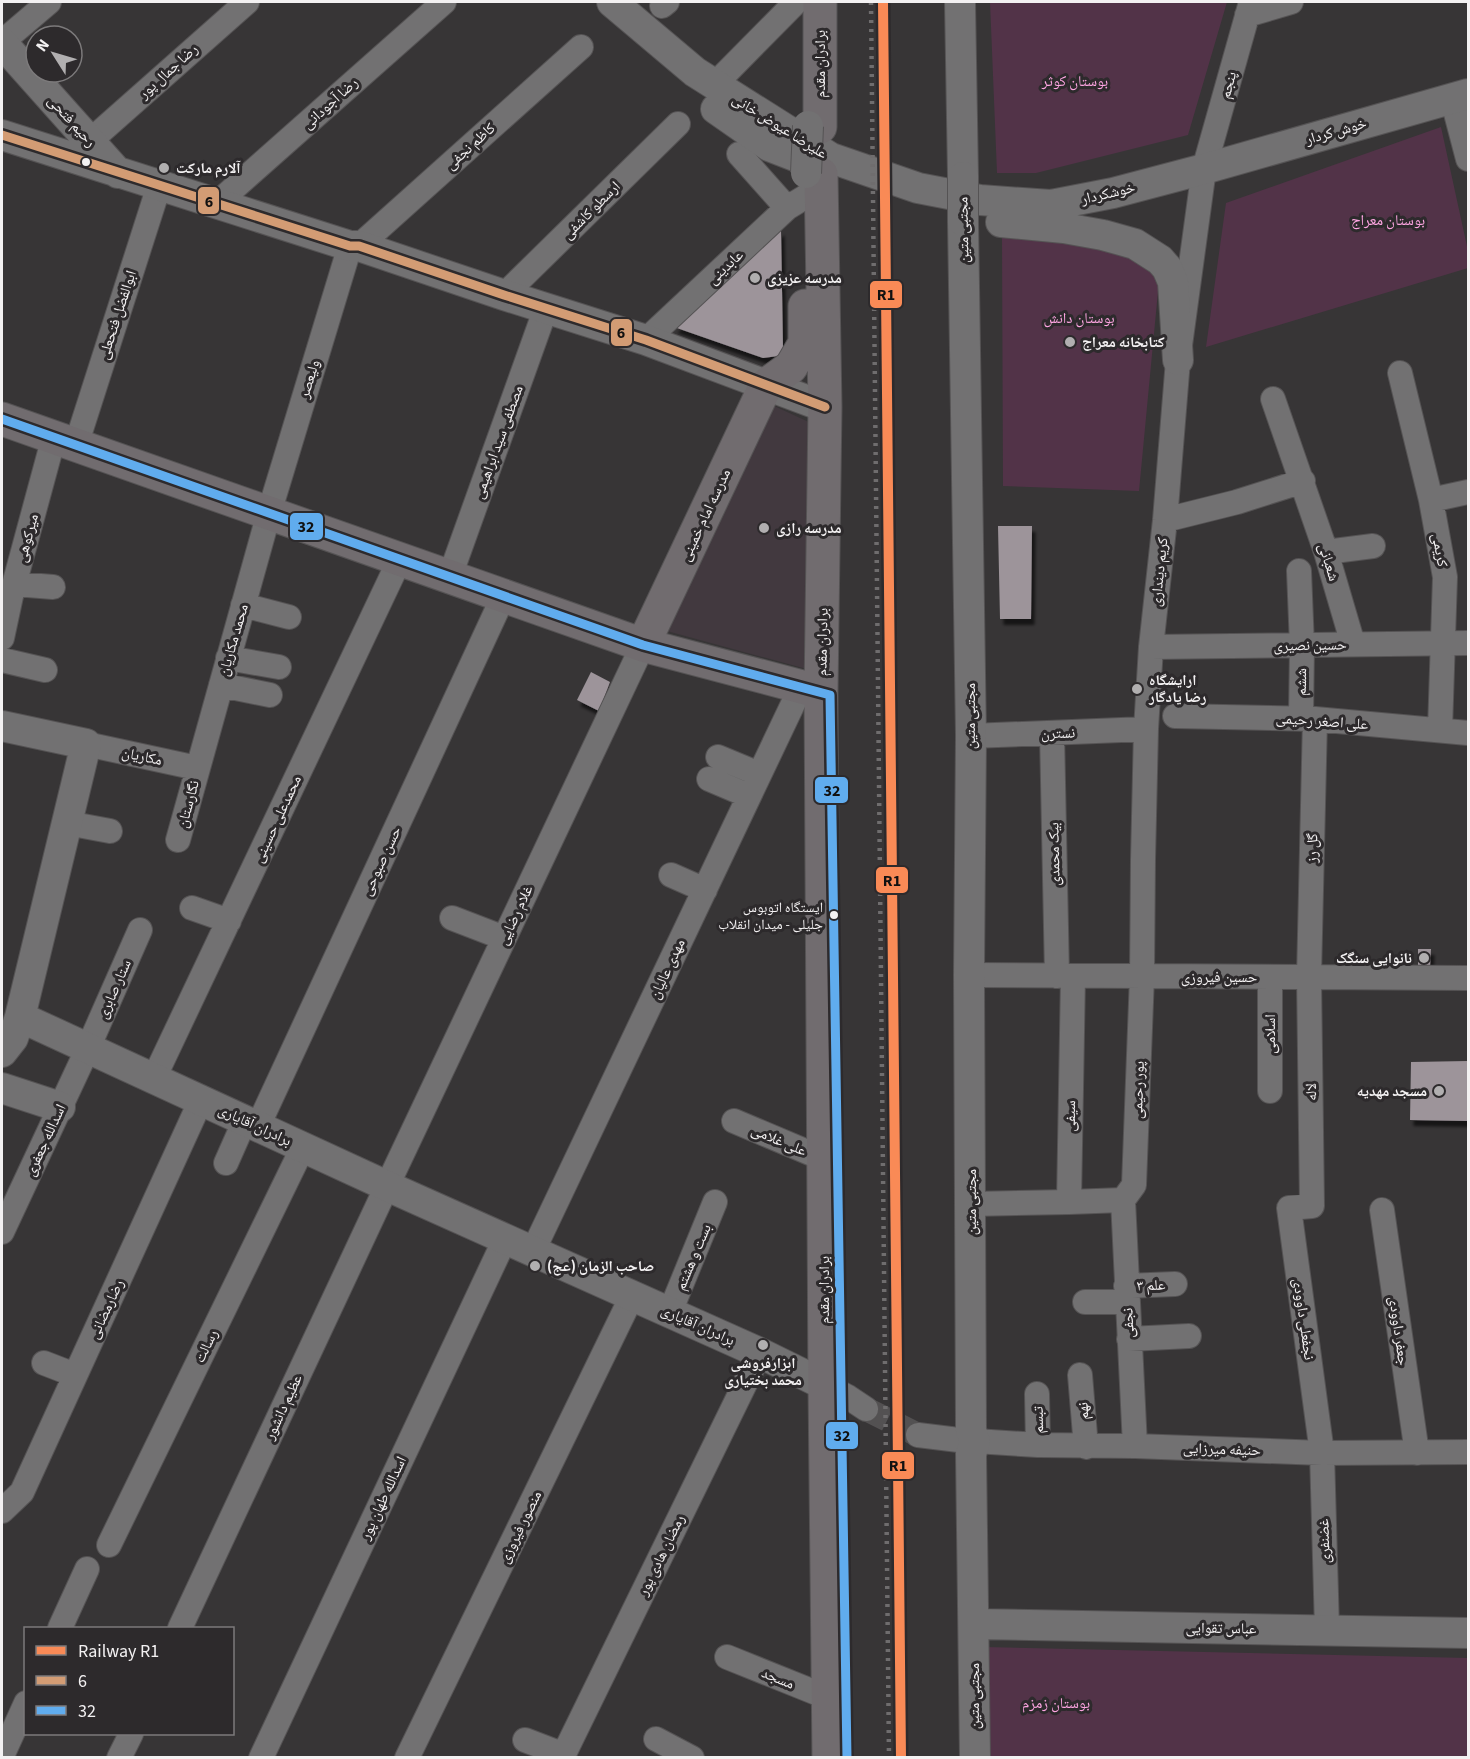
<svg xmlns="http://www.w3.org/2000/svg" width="1470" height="1759" viewBox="0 0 1470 1759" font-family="'Source Sans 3','Noto Naskh Arabic',sans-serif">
<defs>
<filter id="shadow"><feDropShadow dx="3.5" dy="6" stdDeviation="1.5" flood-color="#0009"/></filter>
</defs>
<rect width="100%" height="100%" fill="#373536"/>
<path fill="#42393f" d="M772 405 813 424 814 671 667 631Z"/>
<path fill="#523348" d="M990 2H1227L1188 135 1036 173H997Z
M1441 127 1468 251V268L1206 347 1226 203Z
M1002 236 1091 239 1137 256 1159 281 1139 491 1003 486Z
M983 1647 1468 1658V1757H984Z"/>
<path fill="#9d949a" filter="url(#shadow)" d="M781 229 783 350 778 356 763 358 674 327Z
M998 526H1032L1031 619H1000Z
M591 672 610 682 599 711 577 700Z
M1418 949H1431L1430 966H1418Z
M1468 1061V1121L1410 1120 1411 1062Z"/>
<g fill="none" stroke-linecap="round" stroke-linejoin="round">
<path stroke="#535152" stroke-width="24" stroke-dasharray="24 12" stroke-linecap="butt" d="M866 1409 918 1435"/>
<g stroke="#555354" stroke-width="26">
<path id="minor" d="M662 6 667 2
M1247 15 1291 2
M2 42 49 2
M724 75 796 2
M1452 98 1468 159
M90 141 247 2
M739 154 787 208
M216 204 444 2
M359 246 581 47
M504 295 678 124
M646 340 787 208 805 197
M1400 373 1431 500 1445 577 1440 730
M1273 399 1326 552 1353 644
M76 445 159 186
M1431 500 1468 492
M1165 520 1237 502 1303 481
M1326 552 1373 546
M1299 571 1302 646 1301 718
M450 576 546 308
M15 584 53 587
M243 605 289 617
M2 638 11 596 54 437
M1151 647 1468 643
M228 658 279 667
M2 660 45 670
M221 685 270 695
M1175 716 1315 719 1468 733
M1315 719 1309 977 1312 1206 1289 1208 1322 1453 1327 1629
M1052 733 1057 976
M971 736 1146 729
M86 744 197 768
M718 757 759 774
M709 779 749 796
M67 823 110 831
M178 840 269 513 350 246
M671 875 705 890
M192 908 229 921
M452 918 504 938
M969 975 1468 978
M1073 976 1069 1202 1123 1200
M1270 977V1091
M154 1078 400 559
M734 1121 824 1159
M258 1126 504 595
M226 1163 245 1120
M1123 1200 1134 1185 1142 976 1143 860 1146 729 1151 647 1165 520 1178 360 1204 169 1251 2
M1123 1200 1135 1446
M971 1204 1069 1202
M1382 1210 1417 1453
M2 1232 88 1048 140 930
M533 1251 801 687
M1126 1286 1175 1284
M1085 1302H1127
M670 1312 715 1202
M1129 1339 1189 1336
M44 1363 75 1375
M1080 1375 1086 1447
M825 1385 848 1397 866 1409
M1037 1394 1038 1445
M918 1435 967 1441
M975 1441 1038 1445 1135 1446 1322 1453 1468 1452
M2 1511 22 1492 201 1100
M109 1545 303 1147
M60 1628 87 1569
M180 1628 387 1186 643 645
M727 1657 829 1698
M656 1739 692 1758
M525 1740 564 1755
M2 1756 26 1703
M119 1758 131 1734
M261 1758 505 1239
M407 1758 632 1296
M562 1758 760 1353"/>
</g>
<g stroke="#555354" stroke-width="32">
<path id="tertiary" d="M612 2 695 72 831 158 918 188 980 200 1051 205 1113 193 1204 169 1468 94
M960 2 963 177
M2 43 118 173
M716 109 769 146 813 163
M2 135 350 246H359L504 295 646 340 825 407
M963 221 971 736 969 975 971 1431 975 1441 971 1454 975 1758
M1001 222 1064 228 1103 235 1135 244 1160 260 1167 268 1173 282 1178 360
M2 726 86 744 20 1017 13 1038 2 1052
M20 1017 387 1186 760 1353 825 1385
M2 1088 60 1107
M974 1624 1468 1633"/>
</g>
<g stroke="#555354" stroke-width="35">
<path id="secondary" d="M820 127V2
M821 174 825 407 821 692 825 1385 829 1758
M2 419 643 645 821 692
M643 645 766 385 791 367 805 343V306"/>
</g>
<use href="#minor" stroke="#727172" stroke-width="24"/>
<use href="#tertiary" stroke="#727172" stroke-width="30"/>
<use href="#secondary" stroke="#716c6f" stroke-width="33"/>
<path stroke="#6f6d6e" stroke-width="4.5" stroke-dasharray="3 6" stroke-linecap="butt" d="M871 2 889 1758"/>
<g stroke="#555354" stroke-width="32" stroke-linecap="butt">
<path id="tertiary-bridge" d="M806 173 808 126
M963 177V221"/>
</g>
<use href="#tertiary-bridge" stroke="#727172" stroke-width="30"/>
<g stroke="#2d2a2c" stroke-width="14">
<path id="bus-1" d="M2 135 350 246H359L504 295 646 340 825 407"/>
</g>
<g stroke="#2d2a2c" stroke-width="14">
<path id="bus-2" d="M2 419 643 645 830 695 847 1758"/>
</g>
<use href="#bus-1" stroke="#d39c74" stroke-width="9"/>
<use href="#bus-2" stroke="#60acee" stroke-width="9"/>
<g stroke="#2d2a2c" stroke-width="15">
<path id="rail-1" d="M883 2 901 1758"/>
</g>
<use href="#rail-1" stroke="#f98a56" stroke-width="10"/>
</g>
<g fill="#f3f1f2" stroke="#2d2a2c" stroke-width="2">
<circle cx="86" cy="162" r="5"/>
<circle cx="834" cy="915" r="5"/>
</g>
<g fill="#b1afb0" stroke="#2d2a2c" stroke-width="2">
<circle cx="164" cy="168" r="6"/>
<circle cx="755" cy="278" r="6"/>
<circle cx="1070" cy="342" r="6"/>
<circle cx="764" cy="528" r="6"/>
<circle cx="1137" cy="689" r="6"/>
<circle cx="1424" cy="958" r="6"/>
<circle cx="1439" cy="1091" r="6"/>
<circle cx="535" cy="1266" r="6"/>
<circle cx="763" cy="1345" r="6"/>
</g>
<g text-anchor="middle" stroke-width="6" stroke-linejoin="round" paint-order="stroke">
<g font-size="14" fill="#f3f1f2" stroke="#2d2a2c" text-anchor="end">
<text x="823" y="912">ایستگاه اتوبوس<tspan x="823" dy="17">جلیلی - میدان انقلاب</tspan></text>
</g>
<g font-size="15" fill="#f3f1f2" stroke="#2d2a2c">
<text transform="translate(820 64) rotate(-90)" y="5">برادران مقدم</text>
<text transform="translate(168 71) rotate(-42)" y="5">رضا جمال پور</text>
<text transform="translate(1228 85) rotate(-75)" y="5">پنجم</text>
<text transform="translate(330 103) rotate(-42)" y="5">رضا آجودانی</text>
<text transform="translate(72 121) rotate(48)" y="5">رحیم فتحی</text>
<text transform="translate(780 126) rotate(32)" y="5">علیرضا عیوض خانی</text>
<text transform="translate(1336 131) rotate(-16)" y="5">خوش کردار</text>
<text transform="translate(470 146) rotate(-42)" y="5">کاظم نجفی</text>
<text transform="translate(1108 193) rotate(-13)" y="5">خوشکردار</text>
<text transform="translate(591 210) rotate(-45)" y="5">ارسطو کاشفی</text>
<text transform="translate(963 230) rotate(-91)" y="5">مجتبی متین</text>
<text transform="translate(725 267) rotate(-43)" y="5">عابدینی</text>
<text transform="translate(117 315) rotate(-72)" y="5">ابوالفضل فتحعلی</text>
<text transform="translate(309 379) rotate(-73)" y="5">ولیعصر</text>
<text transform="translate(498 442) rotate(-70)" y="5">مصطفی سید ابراهیمی</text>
<text transform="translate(705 515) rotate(-65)" y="5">مدرسه امام خمینی</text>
<text transform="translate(27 538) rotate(-75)" y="5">میرکوهی</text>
<text transform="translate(1440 550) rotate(80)" y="5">کریمی</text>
<text transform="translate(1329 562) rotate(73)" y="5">شعبانی</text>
<text transform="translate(1159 572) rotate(-84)" y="5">کریم دینداری</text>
<text transform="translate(233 640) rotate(-74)" y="5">محمد مکاریان</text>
<text transform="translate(822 642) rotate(-89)" y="5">برادران مقدم</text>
<text transform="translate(1310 645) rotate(-1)" y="5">حسین نصیری</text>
<text transform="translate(1301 682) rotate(-89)" y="5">ششم</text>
<text transform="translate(970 716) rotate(-90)" y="5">مجتبی متین</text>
<text transform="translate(1322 721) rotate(4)" y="5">علی اصغر رحیمی</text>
<text transform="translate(1058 733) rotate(-2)" y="5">نسترن</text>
<text transform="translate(142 756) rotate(12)" y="5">مکاریان</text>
<text transform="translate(188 804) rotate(-75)" y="5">نگارستان</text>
<text transform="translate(277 819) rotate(-65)" y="5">محمدعلی حسینی</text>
<text transform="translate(1312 848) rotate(-89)" y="5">گل رز</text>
<text transform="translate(1054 854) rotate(-91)" y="5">بیک محمدی</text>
<text transform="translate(381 861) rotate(-65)" y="5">حسن صبوحی</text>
<text transform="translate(515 915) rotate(-65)" y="5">غلام رضایی</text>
<text transform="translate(667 969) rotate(-65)" y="5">مهدی عالیان</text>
<text x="1219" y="982">حسین فیروزی</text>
<text transform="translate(114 989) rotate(-66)" y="5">ستار صابری</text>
<text transform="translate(1270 1034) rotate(-90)" y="5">اسلامی</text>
<text transform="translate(1138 1090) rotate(-88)" y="5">پور رحیمی</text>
<text transform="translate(1311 1092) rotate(-91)" y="5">لاله</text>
<text transform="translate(1070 1116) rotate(-89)" y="5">سیفی</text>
<text transform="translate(255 1125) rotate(25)" y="5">برادران آقایاری</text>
<text transform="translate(45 1140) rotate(-65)" y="5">اسدالله جعفری</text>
<text transform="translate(779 1140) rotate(23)" y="5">علی غلامی</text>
<text transform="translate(971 1202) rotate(-90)" y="5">مجتبی متین</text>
<text transform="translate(693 1257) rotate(-67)" y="5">بست و هشتم</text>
<text transform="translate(1151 1285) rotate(-2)" y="5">علم ۳</text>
<text transform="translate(824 1290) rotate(-90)" y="5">برادران مقدم</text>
<text transform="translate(106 1309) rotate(-65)" y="5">رضارمضانی</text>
<text transform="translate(1304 1319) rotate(82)" y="5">نجفعلی داوودی</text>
<text transform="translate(1128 1323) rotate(-93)" y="5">نجفی</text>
<text transform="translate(698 1325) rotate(24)" y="5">برادران آقایاری</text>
<text transform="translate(1399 1331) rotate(82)" y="5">جعفر داوودی</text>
<text transform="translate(206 1346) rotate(-64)" y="5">رسالت</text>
<text transform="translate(283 1407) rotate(-65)" y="5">عظیم دانشور</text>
<text transform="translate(1083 1411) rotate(-94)" y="5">نهم</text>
<text transform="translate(1038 1420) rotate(-91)" y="5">تبسم</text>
<text transform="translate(1222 1449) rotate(2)" y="5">حنیفه میرزایی</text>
<text transform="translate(383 1498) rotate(-65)" y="5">اسدالله طهان پور</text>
<text transform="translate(520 1527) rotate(-64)" y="5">منصور فیروزی</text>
<text transform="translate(1324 1541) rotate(-92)" y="5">غضنفری</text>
<text transform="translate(661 1555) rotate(-64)" y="5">رمضان هادی پور</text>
<text transform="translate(1221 1628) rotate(1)" y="5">عباس تقوایی</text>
<text transform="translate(778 1678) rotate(22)" y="5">مسجد</text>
<text transform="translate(974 1696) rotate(-90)" y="5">مجتبی متین</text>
</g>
<g font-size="15" fill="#fea5e2" stroke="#2d2a2c">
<text x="1075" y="86">بوستان کوثر</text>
<text x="1388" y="225">بوستان معراج</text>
<text x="1079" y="323">بوستان دانش</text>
<text x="1056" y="1708">بوستان زمزم</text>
</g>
<g font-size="15" font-weight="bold" fill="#f3f1f2" stroke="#2d2a2c" text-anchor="start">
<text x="176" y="173">آلارم مارکت</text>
<text x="767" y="283">مدرسه عزیزی</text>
<text x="1082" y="347">کتابخانه معراج</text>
<text x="776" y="533">مدرسه رازی</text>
<text x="1149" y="685">ارایشگاه<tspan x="1149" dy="17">رضا یادگار</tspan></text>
<text x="1412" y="963" text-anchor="end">نانوایی سنگک</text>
<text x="1427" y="1096" text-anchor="end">مسجد مهدیه</text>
<text x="547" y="1271">صاحب الزمان (عج)</text>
<text x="763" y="1368" text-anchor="middle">ابزارفروشی<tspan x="763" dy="17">محمد بختیاری</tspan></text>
</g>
</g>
<g stroke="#2d2a2c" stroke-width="2">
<rect x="197" y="186" width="23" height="29" rx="6" fill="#d39c74"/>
<rect x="869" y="280" width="34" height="29" rx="6" fill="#f98a56"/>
<rect x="610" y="318" width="23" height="29" rx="6" fill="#d39c74"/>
<rect x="289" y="512" width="35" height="29" rx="6" fill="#60acee"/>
<rect x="814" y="776" width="35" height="28" rx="6" fill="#60acee"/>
<rect x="875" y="866" width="34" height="28" rx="6" fill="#f98a56"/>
<rect x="825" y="1421" width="34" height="29" rx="6" fill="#60acee"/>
<rect x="881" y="1451" width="34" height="29" rx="6" fill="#f98a56"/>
</g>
<g font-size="16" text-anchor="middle" font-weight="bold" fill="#111">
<text x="209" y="207">6</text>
<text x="886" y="300">R1</text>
<text x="621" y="338">6</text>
<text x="306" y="532">32</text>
<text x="832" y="796">32</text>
<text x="892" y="886">R1</text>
<text x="842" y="1441">32</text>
<text x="898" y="1471">R1</text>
</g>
<rect width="1470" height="1759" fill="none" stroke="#f3f1f2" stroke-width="6"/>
<rect x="24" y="1627" width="210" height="108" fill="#2d2a2c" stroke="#7c7a7b" stroke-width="1.5"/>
<rect x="36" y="1646" width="30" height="9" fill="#f98a56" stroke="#7c7a7b" stroke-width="1.5"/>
<text x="78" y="1657" font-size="18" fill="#f3f1f2">Railway R1</text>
<rect x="36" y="1676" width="30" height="9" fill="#d39c74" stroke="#7c7a7b" stroke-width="1.5"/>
<text x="78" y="1687" font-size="18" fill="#f3f1f2">6</text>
<rect x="36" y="1706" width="30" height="9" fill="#60acee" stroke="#7c7a7b" stroke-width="1.5"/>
<text x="78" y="1717" font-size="18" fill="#f3f1f2">32</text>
<g transform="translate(54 54) rotate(307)"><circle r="28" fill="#2d2a2c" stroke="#7c7a7b" stroke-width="1.5"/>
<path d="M0-4.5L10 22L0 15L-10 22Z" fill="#b1afb0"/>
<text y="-9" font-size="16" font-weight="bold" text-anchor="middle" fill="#f3f1f2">N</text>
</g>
</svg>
